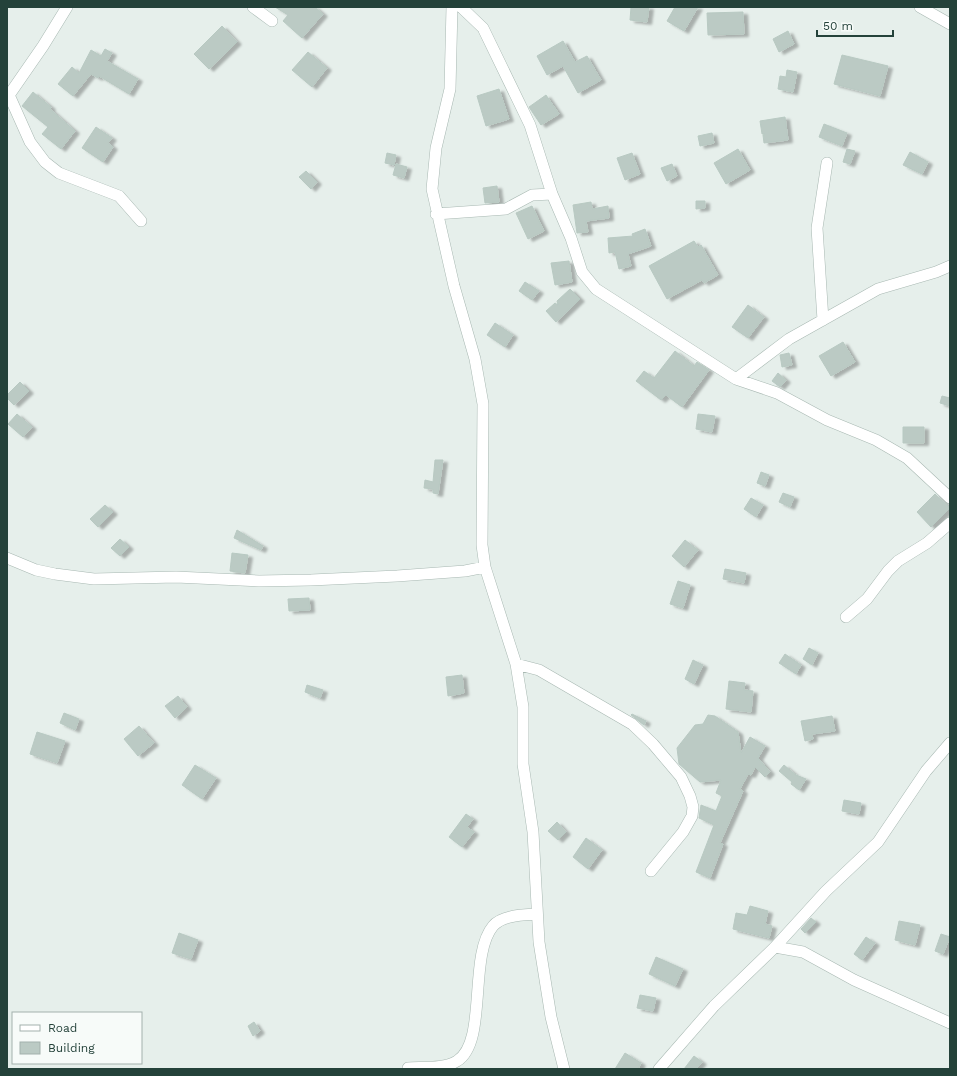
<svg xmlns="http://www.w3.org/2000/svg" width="957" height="1076" viewBox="0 0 957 1076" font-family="'Work Sans',sans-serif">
<defs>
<filter id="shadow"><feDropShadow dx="4.5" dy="2.5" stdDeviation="1" flood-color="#0004"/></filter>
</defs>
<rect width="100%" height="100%" fill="#e6efeb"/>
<path fill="#bbcac4" stroke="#b8c9c2" filter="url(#shadow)" d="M275 7H315L323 14 302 38 283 21 288 15Z
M631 7H649L647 22 630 20Z
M675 7H698L684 31 667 21Z
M743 12 744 34 708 35 707 13Z
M222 26 237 42 209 69 194 54Z
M788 31 794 44 779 52 773 39Z
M563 41 575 62 587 56 601 80 578 93 563 66 547 75 537 56Z
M105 49 112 53 107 61 138 79 129 94 99 76 98 78 91 74 73 96 58 84 72 67 79 73 91 50 101 56Z
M308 52 327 68 312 87 292 70Z
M842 55 888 66 880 96 834 84Z
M787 70 797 72 793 92 778 89 780 76 786 77Z
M499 89 509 119 486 126 477 96Z
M33 92 51 107 50 109 75 131 61 149 42 134 48 127 22 106Z
M546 95 559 114 541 125 529 107Z
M785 117 788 140 764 143 763 135 765 134H762L760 121Z
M824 124 847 133 842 146 819 137Z
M96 127 112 138 108 143 113 147 103 162 82 148Z
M712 133 714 143 700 146 698 136Z
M738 149 750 170 726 184 714 163Z
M847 149 855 151 850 164 843 162Z
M910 152 928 162 922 174 903 165Z
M387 153 396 155 394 165 385 163Z
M632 153 640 174 625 180 617 158Z
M396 164 407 167 404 178 393 175Z
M672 164 677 176 667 181 661 168Z
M306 171 317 182 311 189 299 177Z
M497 186 499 202 485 203 483 188Z
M696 201H705V208L696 209Z
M591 202 592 209 608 206 609 218 586 221 588 232 577 233 573 205Z
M532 206 544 231 528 239 516 213Z
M645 229 651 246 628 254 631 266 619 269 615 252 609 253 608 238 633 236 632 234Z
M694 241 698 247 701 245 718 275 704 283 702 280 667 299 649 266Z
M569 261 572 282 555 285 551 263Z
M525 282 539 291 532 300 519 291Z
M570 289 580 299 556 322 546 311 555 303 558 305 557 301Z
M748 305 764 317 748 338 732 327Z
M495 323 513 335 505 347 487 335Z
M843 342 855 362 831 376 819 356Z
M675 351 694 366 697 362 709 370 682 407 666 395 661 400 636 381 644 371 654 378Z
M789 353 792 365 782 367 780 355Z
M778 373 786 380 780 387 772 381Z
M20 382 29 391 14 405 7 398V395Z
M942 396 950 398V406L940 403Z
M17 414 32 427 23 437 8 424Z
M698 414 715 416 712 432 696 429Z
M903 427H924V443H903Z
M435 460H443L438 494 433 493V489L424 488 425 480 433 482Z
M761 472 769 475 765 486 757 483Z
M783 493 794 497 790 507 779 502Z
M935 494 950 508 931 527 917 512Z
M751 498 763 505 756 517 744 509Z
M105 505 113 512 98 527 90 519Z
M237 530 263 546 261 550 234 538Z
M120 539 129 547 120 556 111 548Z
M685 540 698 550 684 567 672 556Z
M232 553 248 555 245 573 230 571Z
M725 569 746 573 744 583 723 579Z
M678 581 690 585 683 608 670 604Z
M309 598 310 610 289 611 288 599Z
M809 648 818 653 812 665 803 659Z
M785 654 801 665 796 674 779 663Z
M693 660 703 665 694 684 685 679Z
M462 675 464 693 448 696 446 677Z
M729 681 745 683 744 690 753 691 751 712 726 709Z
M307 685 323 690 320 698 305 692Z
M178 696 187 707 175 718 165 706Z
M64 713 79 719 75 730 60 723Z
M632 714 646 721 644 725 631 715Z
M708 715 715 716 738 732 741 753 750 737 765 746 758 758 770 772 765 777 755 767 751 775 748 774 740 789 743 791 720 843 723 844 710 878 696 872 714 825 699 818 701 805 716 811 722 796 716 793 721 780 700 782 679 764 677 748 695 725 703 724Z
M832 716 835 731 812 734 813 739 805 741 801 721Z
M139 726 154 743 138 756 124 739Z
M37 732 65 741 57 763 30 754Z
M195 765 216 778 202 799 182 785Z
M784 765 796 775 806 779 799 790 791 784 792 782 779 771Z
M844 800 861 803 859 814 842 811Z
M466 814 473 819 467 827 474 832 462 847 449 837Z
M557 822 566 832 558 840 548 831Z
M586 838 602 850 588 869 573 857Z
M750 906 768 911 765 924 772 926 769 938 733 929 736 913 747 915Z
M811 918 816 922 805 933 801 929Z
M899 921 920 925 915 945 895 940Z
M179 933 198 940 191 959 172 953Z
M941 934 950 937 943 954 935 951Z
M866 937 875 943 862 960 854 954Z
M656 957 683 969 675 986 649 974Z
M640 995 656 998 653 1011 637 1008Z
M254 1022 260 1031 253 1036 248 1026Z
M625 1053 641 1063 638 1069H615Z
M694 1056 702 1062 696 1069H684Z"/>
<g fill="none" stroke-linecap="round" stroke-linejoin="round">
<g stroke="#a8b8b2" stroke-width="12">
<path id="minor" d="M253 7 272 21
M452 7 450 89 436 148 432 189 454 286 475 359 483 404 482 545 485 567 516 664 523 707V764L533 832 539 942 551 1017 564 1069
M461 7 483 28 530 125 552 194 571 238 582 272 596 289 736 379 777 393 827 420 876 440 907 458 950 498
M920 7 950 24
M9 95 30 142 45 162 59 173 119 196 141 221
M7 98 43 46 67 7
M436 214 506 209 532 195 552 194
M823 320 817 228 827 163
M736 379 789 339 878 289 936 272 950 266
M7 558 36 570 55 574 94 579 176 577 259 581 311 580 397 576 465 571 485 567
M846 617 867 599 888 571 898 561 927 543 950 523
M516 664 539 670 632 724 653 744 681 777 690 796 693 807 692 816 683 832 651 871
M775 947 803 952 854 980 950 1023
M408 1068C422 1067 445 1069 457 1061 488 1042 468 956 493 926 502 915 524 915 537 914
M659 1069 714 1006 775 947 826 891 878 842 926 771 950 743"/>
</g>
<use href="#minor" stroke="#fff" stroke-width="11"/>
</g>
<rect width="957" height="1076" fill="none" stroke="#24423a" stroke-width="16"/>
<rect x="12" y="1012" width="130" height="52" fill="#f7fbf9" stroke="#a3b1ad"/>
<rect x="20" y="1025" width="20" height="6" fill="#ffffff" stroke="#a3b1ad"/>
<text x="48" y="1032" font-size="12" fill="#24423a">Road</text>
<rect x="20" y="1042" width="20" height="12" fill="#bbcac4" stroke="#a3b1ad"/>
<text x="48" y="1052" font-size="12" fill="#24423a">Building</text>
<path d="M817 30v6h76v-6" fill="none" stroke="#24423a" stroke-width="2"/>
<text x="823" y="30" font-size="12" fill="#24423a" stroke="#f7fbf9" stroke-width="3" paint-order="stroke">50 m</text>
</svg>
